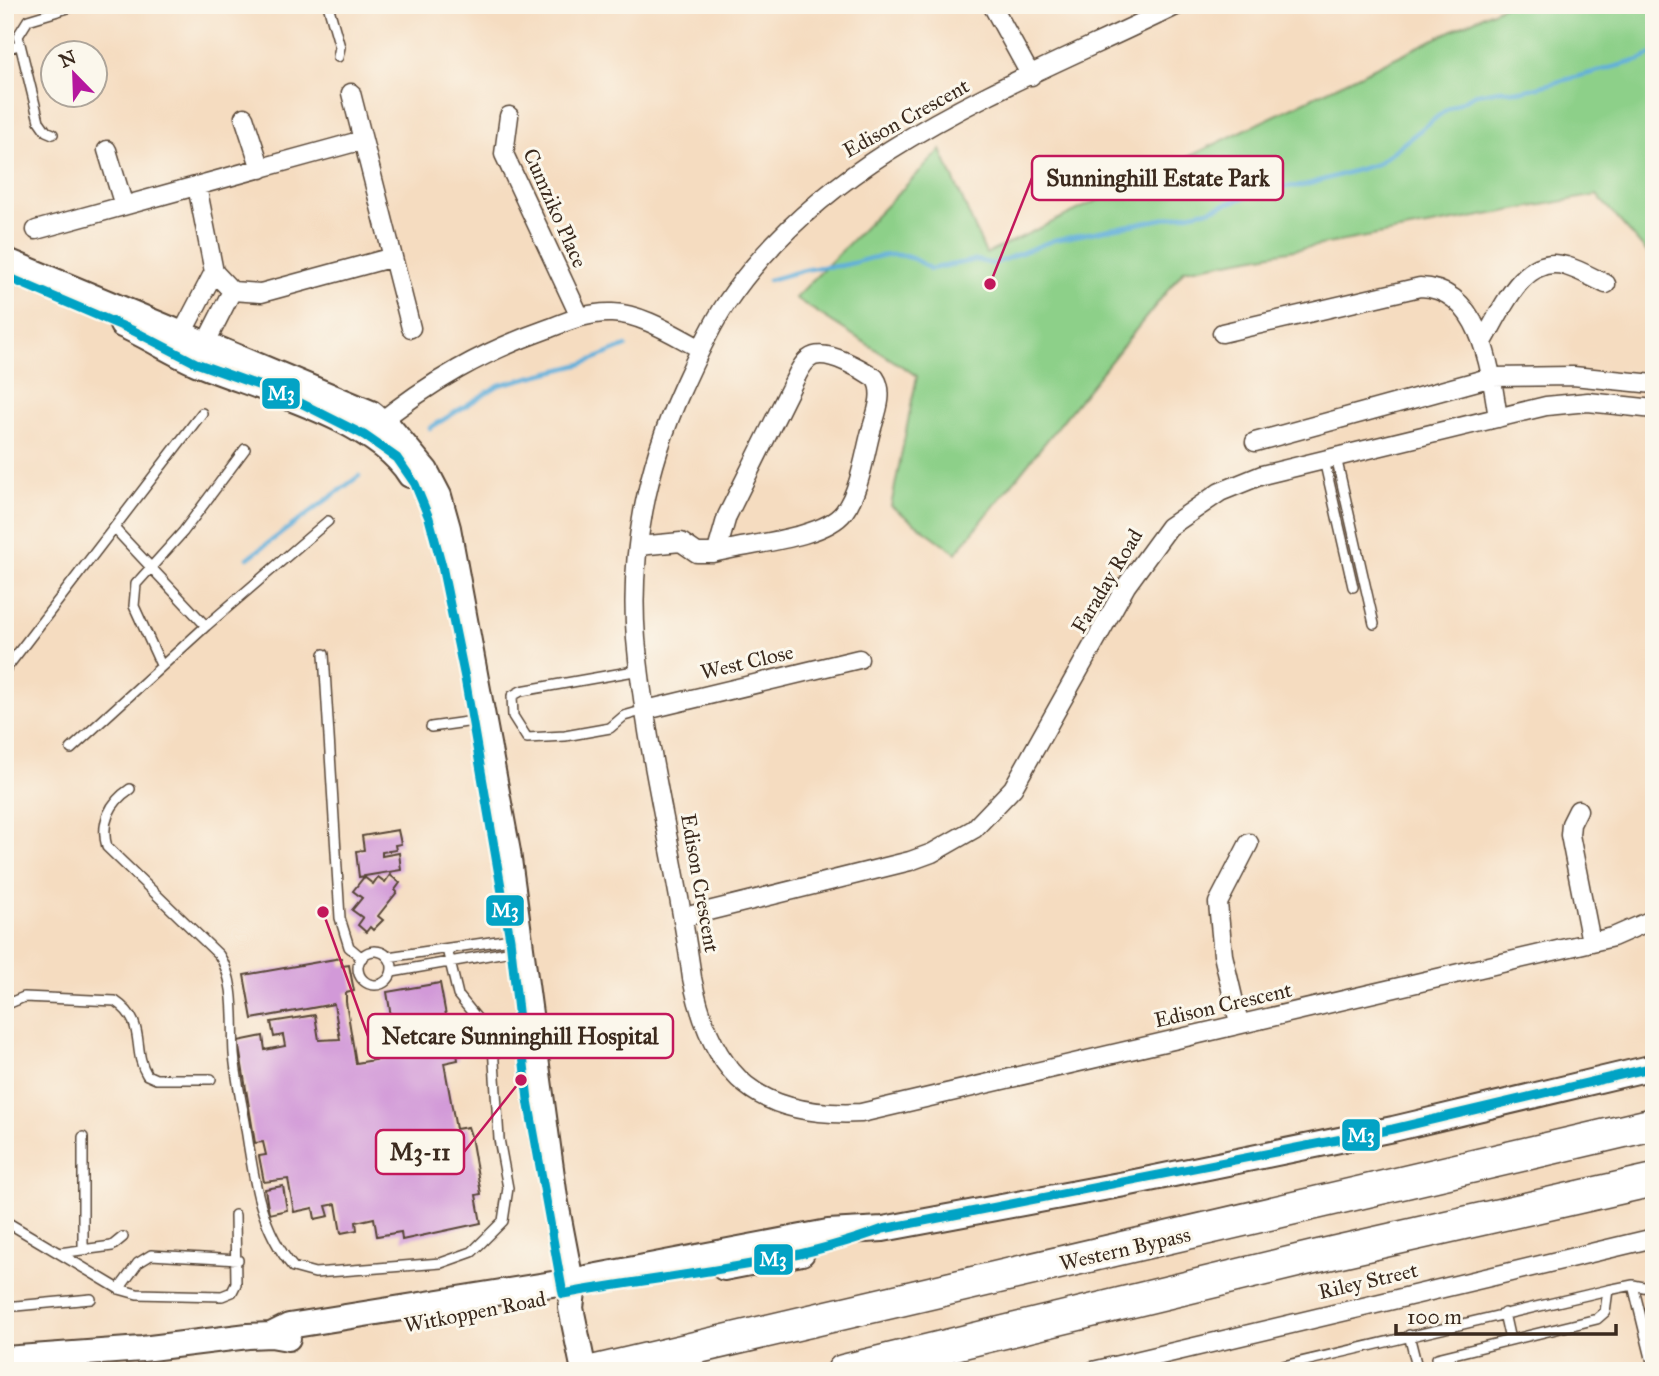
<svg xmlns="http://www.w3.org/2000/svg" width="1659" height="1376" viewBox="0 0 1659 1376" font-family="'IM FELL Great Primer',serif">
<rect width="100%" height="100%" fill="#fbf7ec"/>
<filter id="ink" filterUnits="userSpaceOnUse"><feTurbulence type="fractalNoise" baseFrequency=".0143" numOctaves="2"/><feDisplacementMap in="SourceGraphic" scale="14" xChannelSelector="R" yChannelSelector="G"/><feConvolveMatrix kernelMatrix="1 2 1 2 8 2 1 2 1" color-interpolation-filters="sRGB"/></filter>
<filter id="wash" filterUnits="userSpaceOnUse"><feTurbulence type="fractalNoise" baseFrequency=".00686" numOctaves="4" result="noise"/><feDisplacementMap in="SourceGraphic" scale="28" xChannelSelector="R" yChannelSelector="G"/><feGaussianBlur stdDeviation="1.57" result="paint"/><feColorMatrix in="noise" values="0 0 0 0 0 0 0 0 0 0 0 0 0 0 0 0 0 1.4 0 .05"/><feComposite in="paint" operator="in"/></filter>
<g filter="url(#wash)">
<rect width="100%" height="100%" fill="#f5dcc0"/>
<path fill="#8dd089" stroke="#647d54" stroke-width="2" d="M1505 5H1654V260L1597 195 1184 270 956 553 891 506 917 376 795 298 941 150 986 254Z"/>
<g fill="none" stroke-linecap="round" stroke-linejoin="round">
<path stroke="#60afda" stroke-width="4.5" d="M769 280C784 276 800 270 816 268 827 266 838 267 849 264 880 256 901 246 930 269L976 260 993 264 1054 240 1208 210 1276 187 1302 186 1377 164 1446 110 1476 94 1500 90 1523 91 1640 60 1654 53
M430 428 499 385 582 364 626 346
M248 558 359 476"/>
</g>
<g id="blocks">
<path fill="#d299d8" d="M398 830 401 844 395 845 396 850 382 852V856L399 853 401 870 359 877 356 851 364 850 362 836Z
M390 875 400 883 395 890 397 892 378 916 383 920 373 930 370 927 366 932 358 925 363 918 352 910 362 898 353 891 364 877 373 884 378 877 385 882Z
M341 958 342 966 349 965 354 991 346 993V1002L356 1063 387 1058 385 1050 396 1048 387 992 440 983 450 1037 424 1041 425 1048 407 1052 456 1046 458 1060 444 1063 456 1129 468 1127 471 1136 481 1194 476 1195 481 1223 402 1240 401 1232 377 1236 374 1218 356 1222 357 1230 341 1233 336 1204 326 1206 329 1216 315 1219 313 1208 294 1212 288 1179 264 1182 259 1156 266 1155 263 1142 255 1143 238 1041 263 1036 265 1050 285 1046 283 1035 274 1037 271 1022 315 1015 319 1040 340 1039 334 1004 252 1019 244 975Z
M283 1186 287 1210 269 1214 265 1189Z"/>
</g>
</g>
<g filter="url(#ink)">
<use href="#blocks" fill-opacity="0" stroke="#574536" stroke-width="2"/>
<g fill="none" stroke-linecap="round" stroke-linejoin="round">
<g stroke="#574536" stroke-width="12">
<path id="lane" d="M328 5 340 47 338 57
M5 49 19 45
M53 134 46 131 39 121 18 36 28 20 78 5
M1336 457 1374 624
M1324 460 1353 587
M114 528 206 626
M324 654 340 918 349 947 362 958
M161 665 134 606 136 584 183 532 245 449
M5 670 202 413
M640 670 521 691 512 696 513 716 527 738 565 736 610 728 624 716 645 710
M431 727 481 720
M71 749 206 626 328 521
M130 789C110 802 100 823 107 847L219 955C237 981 232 1024 234 1054 236 1077 241 1100 245 1122 253 1173 258 1226 293 1267L315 1273 441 1263 472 1252 503 1221 508 1188 499 1139 493 1046 484 1027 458 995 447 949
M358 968a17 17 0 1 1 34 0a17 17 0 1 1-34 0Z
M388 957 518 938
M392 972 518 950
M5 1005 24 997 115 1001C148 1023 131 1049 147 1075L156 1079H211
M5 1221 119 1289 137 1294 222 1296 232 1292 236 1284 235 1215
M83 1250V1137
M59 1253 112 1246 123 1237
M1633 1285 1654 1370
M119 1289 138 1263 151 1255 238 1260
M5 1307 91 1299
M1504 1313 1510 1340
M1409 1335 1418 1371
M1437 1358 1597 1319 1605 1312 1608 1290
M1262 1371 1608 1290 1633 1285 1654 1289"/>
</g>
<g stroke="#574536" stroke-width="21">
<path id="street" d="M992 5 1031 76
M1178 5C1015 85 830 148 725 305 708 331 695 361 682 389 647 466 629 554 636 639 646 753 677 865 692 978 712 1078 759 1118 861 1113L1613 937 1654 919
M351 93 411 328
M509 116 504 154 580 317
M244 117 261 169
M107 150 124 206
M197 186 214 272 232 291 261 293 393 257
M36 230 363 140
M1222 333 1420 287C1481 288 1491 371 1498 418
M1483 342C1500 314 1523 252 1566 266 1580 270 1593 278 1606 284
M177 343 214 272
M200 354 232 291
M374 427C429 382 484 351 550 328 570 320 590 312 612 313 643 314 674 335 701 349
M1255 442 1492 377 1573 376 1654 384
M638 546 681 542 697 553H712C745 544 824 539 844 512 859 492 864 459 870 435 874 418 886 394 875 378 862 369 830 351 814 356 805 359 800 369 796 377L727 516 717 551
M646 710 859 659
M1578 810 1571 824 1570 835 1591 942
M684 917 910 861 932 853 974 829 1013 788 1126 586 1169 527 1220 492 1262 475 1546 406 1588 402 1654 409
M1239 1023 1223 955 1218 903 1249 843
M1093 1371 1654 1238"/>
</g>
<g stroke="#574536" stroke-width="28">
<path id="secondary" d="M5 260 371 413 390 428 426 471 439 496 448 528 508 852 555 1198 573 1292 571 1308 584 1371
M122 325C147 336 170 351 194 362 255 388 374 417 410 475
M724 1268 802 1253
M271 1335 289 1326 571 1281 828 1232 883 1229 1130 1183 1393 1129 1654 1067
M5 1359 142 1349 248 1336 271 1335 288 1338"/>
</g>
<g stroke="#574536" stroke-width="35">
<path id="highway" d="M596 1371 1654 1124
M843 1371 1314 1257 1654 1180"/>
</g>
<use href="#lane" stroke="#fff" stroke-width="9"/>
<use href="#street" stroke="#fff" stroke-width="18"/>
<use href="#secondary" stroke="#fff" stroke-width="24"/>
<use href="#highway" stroke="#fff" stroke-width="32"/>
<g stroke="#fbf7ec" stroke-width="14">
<path id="bus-1" d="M5 276 134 331 196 363 283 394 364 435 397 458 415 484 429 518 442 566 465 678 510 939 528 1100 563 1294C671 1274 780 1268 883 1229L1393 1129 1654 1067"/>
</g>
<use href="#bus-1" stroke="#03a3c5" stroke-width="9"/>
</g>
</g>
<g text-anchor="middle" stroke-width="6" stroke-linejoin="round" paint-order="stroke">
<g font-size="21" fill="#3b2a1e" stroke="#fbf7ec">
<text transform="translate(906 118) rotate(-29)" y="7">Edison Crescent</text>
<text transform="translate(555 208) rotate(66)" y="7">Cumziko Place</text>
<text transform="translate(1107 581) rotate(-59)" y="7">Faraday Road</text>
<text transform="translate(747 662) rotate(-13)" y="7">West Close</text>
<text transform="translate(700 883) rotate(80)" y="7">Edison Crescent</text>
<text transform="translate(1223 1005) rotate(-13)" y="7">Edison Crescent</text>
<text transform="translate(1125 1249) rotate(-13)" y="7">Western Bypass</text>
<text transform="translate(1368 1281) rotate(-13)" y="7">Riley Street</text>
<text transform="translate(475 1312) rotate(-11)" y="7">Witkoppen Road</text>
</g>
</g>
<path fill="none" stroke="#c2185b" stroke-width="2.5" d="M990 284L1032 178M323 912L368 1036M521 1080L464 1152"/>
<g fill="#c2185b" stroke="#fbf7ec" stroke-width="2.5">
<circle cx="990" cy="284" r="7"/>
<circle cx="323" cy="912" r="7"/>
<circle cx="521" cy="1080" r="7"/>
</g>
<g fill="#fbf7ec" stroke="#c2185b" stroke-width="2.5">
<rect x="1032" y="156" width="251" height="44" rx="7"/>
<rect x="368" y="1014" width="305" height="44" rx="7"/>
<rect x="376" y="1130" width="88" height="44" rx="7"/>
</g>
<g font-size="23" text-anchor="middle" font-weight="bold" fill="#3b2a1e">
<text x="1158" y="186">Sunninghill Estate Park</text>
<text x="520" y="1044">Netcare Sunninghill Hospital</text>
<text x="420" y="1160">M3-11</text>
</g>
<g stroke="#fbf7ec" stroke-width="2.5">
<rect x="261" y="377" width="40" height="33" rx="7" fill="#03a3c5"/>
<rect x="485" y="894" width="40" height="33" rx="7" fill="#03a3c5"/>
<rect x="1341" y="1118" width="40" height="34" rx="7" fill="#03a3c5"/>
<rect x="753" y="1243" width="41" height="33" rx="7" fill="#03a3c5"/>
</g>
<g font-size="19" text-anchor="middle" font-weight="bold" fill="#fff">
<text x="281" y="400">M3</text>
<text x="505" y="917">M3</text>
<text x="1361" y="1142">M3</text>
<text x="773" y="1266">M3</text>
</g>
<rect width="1659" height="1376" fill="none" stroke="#fbf7ec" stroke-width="28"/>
<g transform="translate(74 74) rotate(337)"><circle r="33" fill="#fbf7ec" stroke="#aea59a" stroke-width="2"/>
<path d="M0-5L12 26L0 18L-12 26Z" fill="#b5179e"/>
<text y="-10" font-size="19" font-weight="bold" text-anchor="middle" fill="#3b2a1e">N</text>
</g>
<path d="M1396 1324v10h220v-10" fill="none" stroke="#3b2a1e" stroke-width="3.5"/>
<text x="1407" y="1324" font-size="21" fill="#3b2a1e" stroke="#fbf7ec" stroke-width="5" paint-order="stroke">100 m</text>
</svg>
